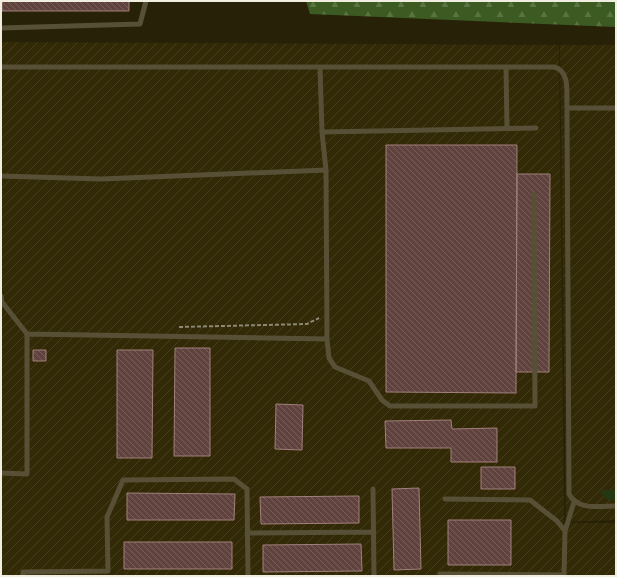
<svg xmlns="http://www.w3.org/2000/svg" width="617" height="577" viewBox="0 0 617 577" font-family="'PT Sans Narrow',sans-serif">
<defs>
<pattern id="industrial-furrows" width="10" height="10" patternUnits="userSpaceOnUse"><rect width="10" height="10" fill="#322906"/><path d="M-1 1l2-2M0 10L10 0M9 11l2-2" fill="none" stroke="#463e1e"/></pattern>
<pattern id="forest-firs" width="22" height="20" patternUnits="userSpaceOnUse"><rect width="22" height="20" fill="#3c5b23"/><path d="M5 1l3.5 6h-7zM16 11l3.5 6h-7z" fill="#597342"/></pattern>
<pattern id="building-back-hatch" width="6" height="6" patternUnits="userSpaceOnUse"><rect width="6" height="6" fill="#60423e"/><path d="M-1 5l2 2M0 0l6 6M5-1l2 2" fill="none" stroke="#775e59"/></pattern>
</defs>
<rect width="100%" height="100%" fill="#272107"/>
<path fill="url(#industrial-furrows)" d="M1 42 559 45 564 523H616V576H1Z
M560 45H616V520L566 522Z"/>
<path fill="#233713" d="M601 490H616V500H608L601 494Z"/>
<path fill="url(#forest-firs)" d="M306 1H616V27L310 14Z"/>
<path fill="url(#building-back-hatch)" stroke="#a1807b" d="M2 1H129V11H2Z
M386 145H517L516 393 386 392Z
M517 174H550L549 372H516Z
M175 348H210V456H174Z
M33 350H46V361H33Z
M117 350H153L152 458H117Z
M276 404 303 405 302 450 275 449Z
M451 420 452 429 497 428V462H451V448H386L385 421Z
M481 467H515V489H481Z
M419 488 421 569 394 570 392 489Z
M127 493 235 494 234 520H127Z
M359 496V523L261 524 260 497Z
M448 520H511V565H448Z
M124 542H232V569H124Z
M361 544 362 571 263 572V545Z"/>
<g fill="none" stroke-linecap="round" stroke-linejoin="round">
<path stroke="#8d8874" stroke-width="2" stroke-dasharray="4 2" stroke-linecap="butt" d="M179 327 307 324 319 318"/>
<path stroke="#585036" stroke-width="5" d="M1 28 140 24 146 1
M1 67H554C571 71 566 95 567 108
M506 68 507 128
M616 108H567L569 494C578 511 600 506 616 506
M322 132 536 128
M1 176 101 179 326 170
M1 296 2 302 27 334
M327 339 329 358 335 367 369 381 382 400 390 406H535L534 195
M1 473 27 474V334L327 339 326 170 322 132 320 67
M373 489 374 576
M445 499 530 500 557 521 565 531
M247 533 374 532
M440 574 564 575
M23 576V572L108 571 107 517 123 480 234 479 247 489 248 576
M564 576 565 531 574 502"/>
</g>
<rect width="617" height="577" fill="none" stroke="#f2eedf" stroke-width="4"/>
</svg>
